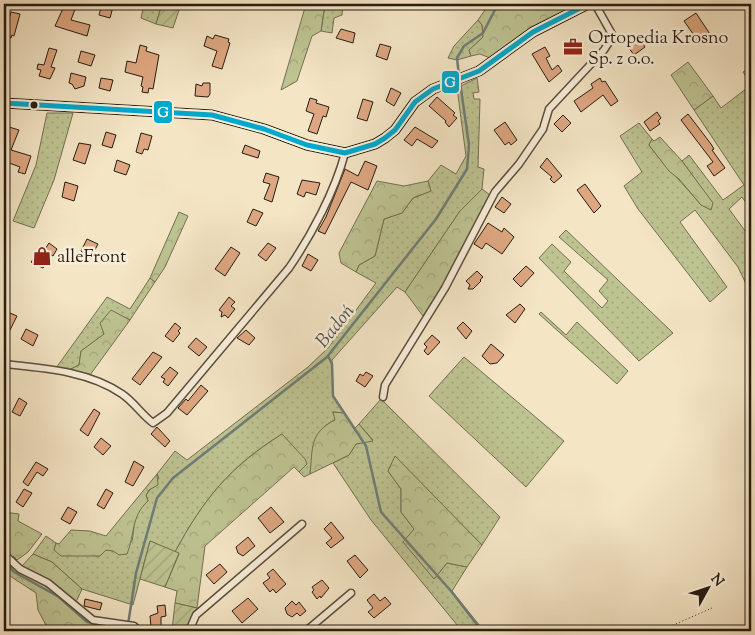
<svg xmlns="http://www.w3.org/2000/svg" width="755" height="635" viewBox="0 0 755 635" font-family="'Sorts Mill Goudy',serif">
<defs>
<pattern id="grass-dots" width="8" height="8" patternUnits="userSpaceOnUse" patternTransform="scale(1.25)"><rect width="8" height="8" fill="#bec392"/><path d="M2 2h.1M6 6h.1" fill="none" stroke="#a3a77d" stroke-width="1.8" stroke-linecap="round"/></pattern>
<pattern id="forest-crowns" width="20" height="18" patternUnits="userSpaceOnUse" patternTransform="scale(1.25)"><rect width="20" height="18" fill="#bec392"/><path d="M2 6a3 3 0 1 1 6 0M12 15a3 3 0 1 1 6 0" fill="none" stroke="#a3a77d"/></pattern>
<pattern id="garden-furrows" width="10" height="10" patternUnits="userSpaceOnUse" patternTransform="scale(1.25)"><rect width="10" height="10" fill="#bec392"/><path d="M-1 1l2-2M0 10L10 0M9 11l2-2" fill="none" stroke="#a3a77d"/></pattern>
</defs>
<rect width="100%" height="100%" fill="#f4e5c5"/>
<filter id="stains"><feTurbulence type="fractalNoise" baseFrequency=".004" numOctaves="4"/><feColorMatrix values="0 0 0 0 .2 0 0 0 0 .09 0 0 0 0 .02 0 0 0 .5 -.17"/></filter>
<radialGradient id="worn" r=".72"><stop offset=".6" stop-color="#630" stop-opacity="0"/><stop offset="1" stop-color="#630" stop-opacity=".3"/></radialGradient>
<path fill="url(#grass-dots)" stroke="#727052" d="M144 4H162L156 24 141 18Z
M325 4H343L342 15 334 18 332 33 321 31Z
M478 20 482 25 483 37 469 50 471 56 457 60 448 58 454 46Z
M751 66V210L742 197 729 209 751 239V284L747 286 738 267 695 210 680 222 727 287 710 302 638 209 624 186 642 172 620 136 639 123 652 139 649 145C665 167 684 184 701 205L712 203 682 161 689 155 723 200 744 185 694 110 713 96 721 108 751 85 743 72Z
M477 78 479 92 473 93 474 99H480L478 167 484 169 482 189 460 211 405 292 397 287 332 360 333 396 344 413 333 412 336 419C309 433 314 448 310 474L304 477 299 472 307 464 282 434C230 466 204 499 175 552L150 541 133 605 82 589 52 562 33 554 46 536 56 543 54 550C70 558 82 554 100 556L106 550 113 551 132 541C136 522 131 515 148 501L146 495 159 478 157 474 175 451 187 460 308 367 328 348 376 283 356 272 359 265 375 256 384 219 402 213 413 198 431 191 428 181 441 165 456 174 466 156 457 88Z
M47 113H73L54 180 34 228 13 221 36 165Z
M566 230 673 333 639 361 539 258 552 244 571 262 564 271 602 308 608 301 599 291 608 280 559 237Z
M150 278 155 282 130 320 111 311 105 334 81 351 79 365 69 370 56 368 107 297 130 309Z
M541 312 566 335 577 322 628 371 617 384 539 314Z
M464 357 564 441 526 487 429 396Z
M381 399 500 517 482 545 395 457 388 471 401 489V512L414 529 434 579 447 563 467 567 452 591 484 631H462L371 520 333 463 349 455 356 444 373 440 359 424Z"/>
<path fill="url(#forest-crowns)" stroke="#727052" d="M306 4H325L321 31 312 36 297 81 281 90Z
M489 4H579L530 28 490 58 480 54 471 56 469 50 483 37 482 25 478 20Z
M688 62 713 96 694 110 671 75Z
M660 137 682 161 713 203 711 210 701 205 679 179 669 171 649 145 652 139 654 141Z
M377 181 404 186 428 181 431 191 413 198 402 213 384 219 375 256 359 265 356 272 341 263 339 253Z
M482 189 490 195 443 285 423 316 405 292 460 211Z
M179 212 188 216 165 267 155 282 150 278Z
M111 310 130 320 90 375 69 370 79 365 81 351 104 334 100 323Z
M333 412 344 413 354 429 359 424 373 441 356 444 349 455 310 474C313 448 309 433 335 420Z
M282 434 305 459 307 464 299 472 294 467 205 546 197 608 175 603 177 591 165 587 179 554 175 552C204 498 230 467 282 434Z
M395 456 482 545 467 567 447 563 434 579 403 542 414 529 401 512V489L388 471Z
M157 474 158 485 149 490 146 495 148 501C131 516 135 534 127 554L119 555 113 551 106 550 100 556H61L54 550 56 543 59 544 71 530 90 531 106 536Z
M4 512 19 514 18 521 42 534 28 552 17 560 13 556 11 567 52 590 94 624 89 631H49L38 610 36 593 10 576 4 578Z
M33 554 52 562 82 589 76 602 59 588 21 567Z"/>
<path fill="url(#garden-furrows)" stroke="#727052" d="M162 4H181L173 28 156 24Z
M150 541 179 553 165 587 140 579Z
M175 603 197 608 187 631H158L172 630Z"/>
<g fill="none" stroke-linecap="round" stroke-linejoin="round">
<path stroke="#6f7d78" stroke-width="2.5" d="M459 76 457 58 464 46 483 33 498 4
M328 356 332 364 333 396 366 446 381 512 451 591 482 631
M4 562 14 572 59 597 87 622 127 629
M127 631 136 573 157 498 173 478 327 357 436 219 467 169 469 145 460 82"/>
</g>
<path fill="#dea781" stroke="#271c11" d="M65 4H77L71 20 90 25 87 36 55 26Z
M102 4 113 7 110 18 99 15Z
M11 12 20 14 14 36 12 35 11 38 4 36V24L7 25Z
M696 13 710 34 698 41 684 21Z
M341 29 355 33 353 43 336 38Z
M215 35 229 39 228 42 230 43 222 69 212 66 217 51 204 46 207 36 213 39Z
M638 36 645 47 634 55 626 44Z
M380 44 391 47 387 60 376 56Z
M140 45 147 47 146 51 159 55 153 89 149 88 148 93 142 92 143 87 141 86 143 77 125 72 127 61 136 63Z
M545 47 550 56 546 58 552 70 558 65 562 71 549 82 532 54Z
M49 48 57 50 51 67 55 68 50 79 39 76 41 70 37 69 38 64 44 65Z
M81 51 95 55 91 66 78 62Z
M71 73 86 77 84 86 75 89 72 84 69 83Z
M101 78 113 80 110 91 99 88Z
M600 78 602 82 605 81 618 101 611 106 603 95 581 112 574 101 593 88 591 84Z
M203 83H210V94L208 97 195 96 196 84 202 86Z
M391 88 401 93 394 106 386 101Z
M437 97 455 113 453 115 457 118 449 127 445 122 446 121 429 106Z
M310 98 317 100 316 103 329 107 326 117 323 116 317 134 308 131 314 114 306 111Z
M363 99 373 102 367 121 357 118Z
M657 112 661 118 658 121 660 124 650 131 644 122Z
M688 114 711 144 714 149 712 150 725 168 714 176 707 166 713 162 681 120Z
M563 115 571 123 562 132 554 124Z
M505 122 517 140 511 145 509 142 505 145 494 130Z
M9 127 19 130 11 150 31 156 25 174 18 172 20 167 4 161Z
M415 127 438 141 432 148 417 139 412 146 404 140Z
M106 132 116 135 112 148 102 145Z
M141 133 152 136 148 150 144 149 142 154 136 152Z
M79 143 91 145 85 164 73 160Z
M245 145 260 151 258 158 242 153Z
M547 158 562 176 554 183 550 179 552 177 540 167Z
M117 160 130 165 126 175 114 171Z
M365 161 377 166 368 190 351 182 325 234 318 231 326 217 345 169 358 176Z
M266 173 279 177 272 202 264 199 270 184 263 182Z
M302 180 320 183 316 195 306 192 304 197 297 194Z
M65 182 78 186 74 201 62 197Z
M585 184 601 206 594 213 577 190Z
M502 197 511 204 504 213 495 207Z
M253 209 263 213 256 226 247 222Z
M488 223 502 232 504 228 514 237 502 254 486 243 482 249 474 244Z
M87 239 98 244 89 261 81 257 83 253 81 251Z
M49 243 57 249 53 256 50 254 43 268 31 262 39 252 42 254Z
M268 243 276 248 266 261 258 255Z
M231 247 240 253 225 276 215 269Z
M308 254 318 260 311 271 302 266Z
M526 266 534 273 521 287 513 279Z
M477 271 483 277 480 280 481 281 473 289H468L470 285 466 281Z
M229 297 235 302 231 306 235 309 228 318 225 315 221 317 222 312 219 310Z
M520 304 525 309 515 323 506 315Z
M10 313 17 316 4 342V315L8 317Z
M463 322 472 331 466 339 457 328Z
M175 323 181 328 178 331 180 333 173 342 165 336Z
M26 329 38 335 33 346 21 339Z
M246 330 255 338 249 345 237 338Z
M432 335 440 342 428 355 424 351 427 347 424 344Z
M196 338 207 347 199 356 188 347Z
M491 344 504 355 497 363 490 364 482 356Z
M153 352 162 357 140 385 132 379Z
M170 367 178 373 168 386 163 382 165 379 161 377Z
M366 372 373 376 365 387 356 381 360 374 363 376Z
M201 385 208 391 187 415 178 408 186 399 188 401Z
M19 398 27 403 20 416 12 412Z
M94 409 100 413 88 436 80 430Z
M157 427 170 441 165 447 151 434Z
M101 438 111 446 103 455 94 447Z
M134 461 144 467 133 486 125 482Z
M36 462 48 469 43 476 37 472 28 486 23 482Z
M24 489 32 493 23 507 16 502Z
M106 489 113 493 104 509 97 505Z
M68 507 77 512 70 524 61 519Z
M271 507 284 522 270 533 258 518Z
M331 522 344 538 331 548 326 543 332 538 324 529Z
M248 537 255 546 243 556 238 553 236 547Z
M355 555 368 570 360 578 347 561Z
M220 564 227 572 214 584 206 575Z
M273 569 286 584 276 593 273 589 270 592 263 583 270 578 267 574Z
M322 580 329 588 321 598 320 596 317 599 312 592 314 590 312 587Z
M374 594 380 601 385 597 391 604 374 618 368 612 373 608 367 600Z
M248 598 258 609 242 623 232 611Z
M85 599 102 603 100 610 84 606Z
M292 601 296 605 299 602 306 611 300 616 297 613 292 617 287 614 285 608Z
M165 605 166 616 161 617V626L151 627 150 616 158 613 157 606Z"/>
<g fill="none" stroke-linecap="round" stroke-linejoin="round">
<g stroke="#5a4e3e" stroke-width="9">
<path id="street" d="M4 364C43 368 89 371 122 394 134 402 141 414 153 423L167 413 289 268C311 236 335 191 345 153
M383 397 385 385 445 288 495 192 519 164 543 129 549 109 604 50 613 36 595 4
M4 554 20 569 48 583 93 620 134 626 139 631
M189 631 196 615 302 524
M306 631 351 593"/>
</g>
<g stroke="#271c11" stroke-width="11">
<path id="secondary" d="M4 103 212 115 264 129 307 145 345 153 375 144 385 138 395 130 415 102 433 89 479 71 533 32 588 4"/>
</g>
<path stroke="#271c11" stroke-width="1" stroke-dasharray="1 2.5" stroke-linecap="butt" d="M660 631 712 608"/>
<use href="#street" stroke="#f8eed9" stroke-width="6"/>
<use href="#secondary" stroke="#f8eed9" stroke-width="9"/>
<g stroke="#f8eed9" stroke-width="9">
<path id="bus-1" d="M4 103 212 115 264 129 307 145 345 153 375 144 385 138 395 130 415 102 433 89 479 71 533 32 588 4"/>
</g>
<use href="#bus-1" stroke="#00a9ce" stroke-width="5"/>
</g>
<defs>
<g id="office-bare" transform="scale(1.5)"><path d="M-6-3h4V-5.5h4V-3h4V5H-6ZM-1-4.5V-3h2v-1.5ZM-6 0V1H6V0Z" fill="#8f2418" stroke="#f8eed9" stroke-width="2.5" paint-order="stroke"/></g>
<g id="shop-bare" transform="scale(1.5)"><path d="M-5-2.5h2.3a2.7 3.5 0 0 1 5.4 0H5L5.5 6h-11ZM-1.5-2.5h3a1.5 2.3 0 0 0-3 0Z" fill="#8f2418" stroke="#f8eed9" stroke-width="2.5" paint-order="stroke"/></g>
</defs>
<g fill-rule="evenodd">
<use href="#office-bare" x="573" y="47"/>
<use href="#shop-bare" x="42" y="256"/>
</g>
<circle fill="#271c11" stroke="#f8eed9" stroke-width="2" cx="34" cy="105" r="4.5"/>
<g text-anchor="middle" stroke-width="5" stroke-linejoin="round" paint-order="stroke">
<g font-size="18" fill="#271c11" stroke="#f8eed9" text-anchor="start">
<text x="588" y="43">Ortopedia Krosno<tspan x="588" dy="21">Sp. z o.o.</tspan></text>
<text x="57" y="262">alleFront</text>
</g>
<g font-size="19" font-style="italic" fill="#51544d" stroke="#f8eed9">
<text transform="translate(334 325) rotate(-51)" y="7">Badoń</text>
</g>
</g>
<g stroke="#f8eed9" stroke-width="2">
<rect x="441" y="70" width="19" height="24" rx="5" fill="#00a9ce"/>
<rect x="153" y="100" width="20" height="24" rx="5" fill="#00a9ce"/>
</g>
<g font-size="14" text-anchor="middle" font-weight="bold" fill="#fff">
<text x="450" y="87">G</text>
<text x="163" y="117">G</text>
</g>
<rect width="755" height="635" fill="none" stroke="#f4e5c5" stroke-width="20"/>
<rect x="5" y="5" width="745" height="625" fill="none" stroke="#271c11" stroke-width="2.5"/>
<rect x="10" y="10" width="735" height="615" fill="none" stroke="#271c11"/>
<g transform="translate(708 588) rotate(50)" stroke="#f8eed9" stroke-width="4" paint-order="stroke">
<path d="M0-4L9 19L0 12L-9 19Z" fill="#271c11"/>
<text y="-8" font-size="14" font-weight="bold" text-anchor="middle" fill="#271c11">N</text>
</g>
<rect width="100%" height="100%" filter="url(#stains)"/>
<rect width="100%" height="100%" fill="url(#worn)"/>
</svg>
